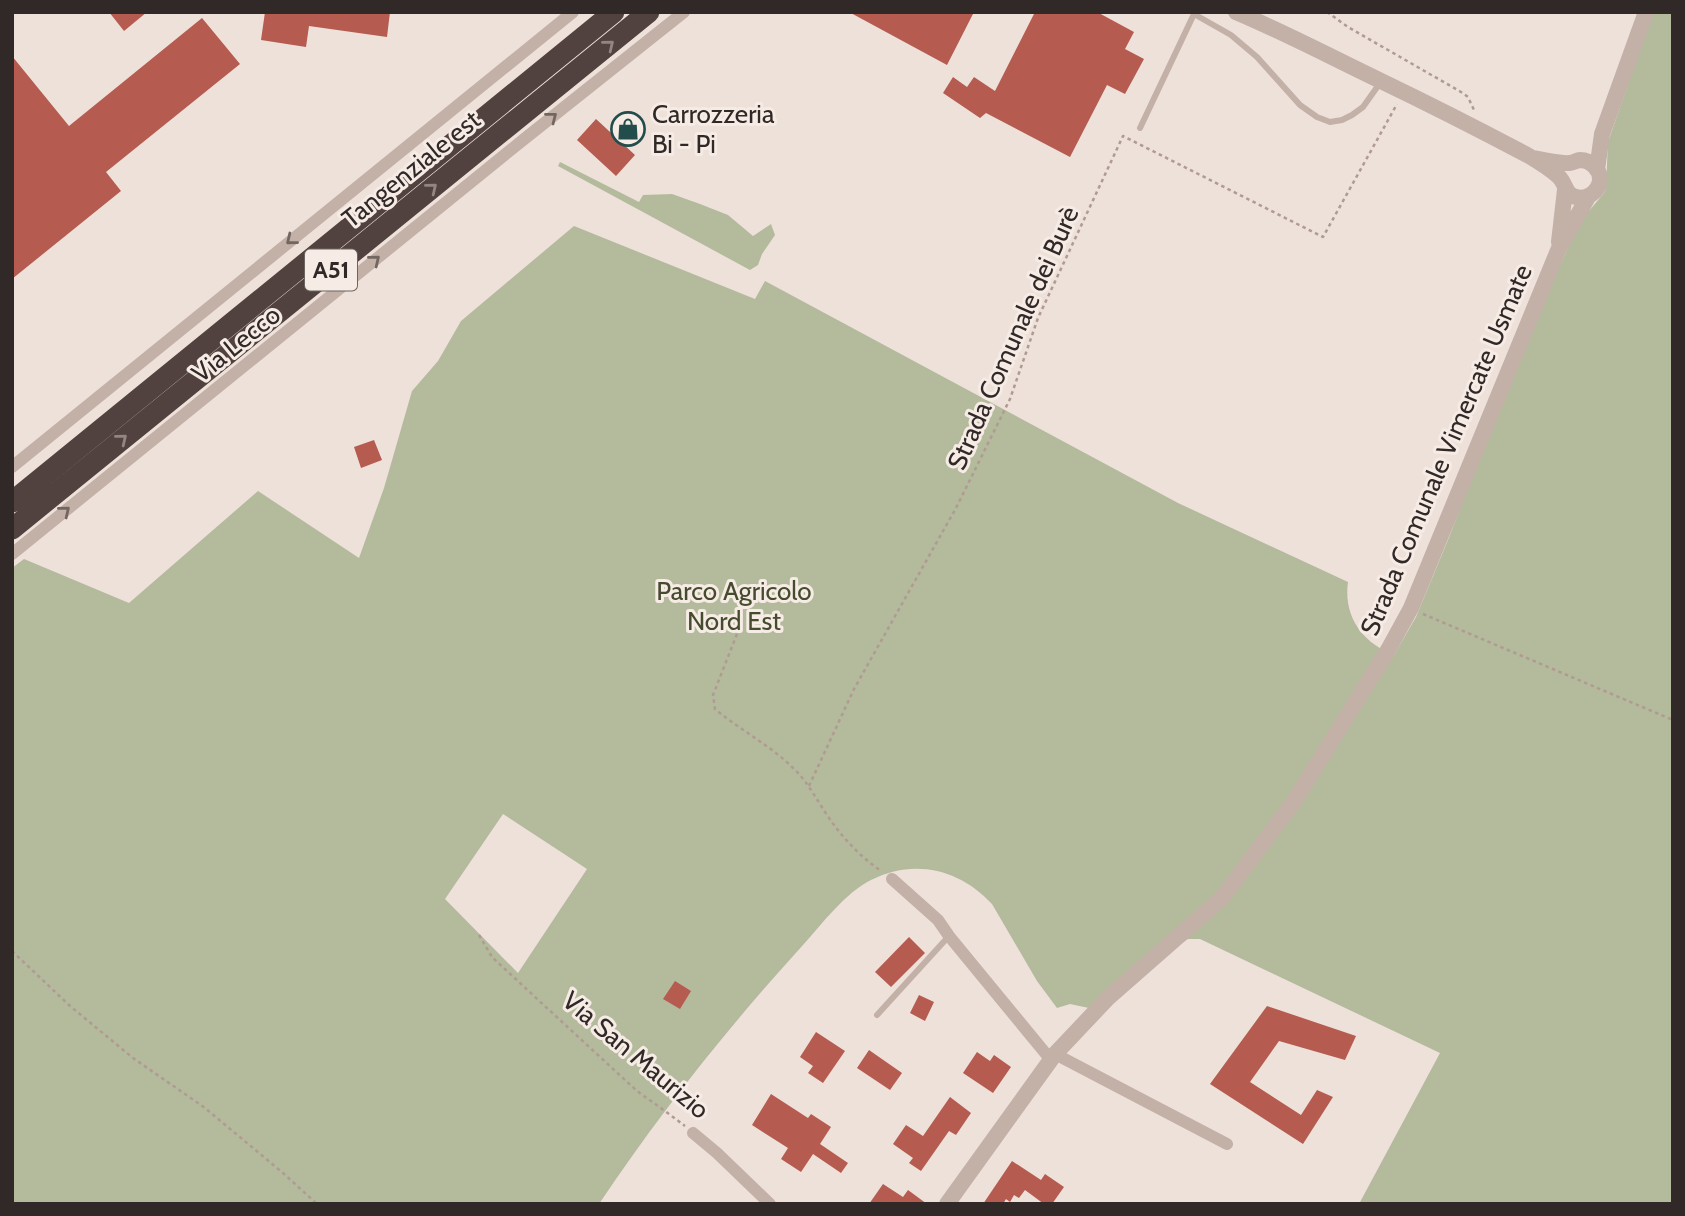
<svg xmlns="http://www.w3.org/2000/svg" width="1685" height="1216" viewBox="0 0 1685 1216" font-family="Cabin,sans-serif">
<rect width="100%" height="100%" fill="#ede1da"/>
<path fill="#b4ba9c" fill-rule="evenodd" d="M1653 12H1673V1204H1359L1440 1053 1200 939H1188L1183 942 1089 1008 1070 1004 1057 1008 1037 981 992 904C960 869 914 858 871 880 846 892 822 924 803 945 729 1026 660 1113 599 1204H12V568L24 559 129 603 258 491 359 558 384 488 412 391 438 361 461 321 574 226 755 299 765 281 1178 503 1348 582C1343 617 1363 643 1394 655L1416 617 1450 535 1495 416 1578 224 1604 193 1606 188 1608 142ZM503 814 587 869 518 973 445 899Z
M560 162 639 202 643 195 672 194 700 204 728 215 753 236 771 224 775 235 762 254 758 265 750 270 558 166Z"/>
<path fill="#b55b50" d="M109 12H147L124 31Z
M265 12H390L387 37 309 26 306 47 261 40Z
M849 12H974L947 65Z
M1035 12H1097L1134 32 1125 49 1144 59 1125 94 1107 85 1070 157 986 113 980 118 943 93 953 77 967 87 974 77 995 91Z
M202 18 240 64 106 172 121 191 12 279V56L69 126Z
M596 119 635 155 616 176 577 140Z
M374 440 382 460 361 468 354 447Z
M909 937 925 953 891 987 875 972Z
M675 981 691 991 680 1009 663 999Z
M919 995 934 1002 925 1021 910 1013Z
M1267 1006 1356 1036 1345 1060 1279 1041 1250 1082 1301 1115 1317 1090 1333 1097 1303 1144 1210 1084Z
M816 1032 845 1051 823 1083 808 1073 813 1066 800 1057Z
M869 1050 902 1073 890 1090 857 1068Z
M977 1052 990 1061 994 1055 1011 1067 993 1093 963 1073Z
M771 1094 808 1118 811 1114 831 1127 820 1144 848 1163 841 1173 813 1154 801 1172 781 1159 788 1148 752 1125Z
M950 1097 971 1113 956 1135 949 1131 921 1171 909 1163 913 1158 893 1144 906 1125 923 1136Z
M1012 1161 1041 1180 1045 1174 1064 1187 1052 1204H1044L1025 1190 1019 1198 1014 1195 1010 1202 1006 1199 1003 1204H983Z
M883 1184 903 1197 908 1190 927 1204H869Z"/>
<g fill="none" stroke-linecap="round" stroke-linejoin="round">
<path stroke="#af9b92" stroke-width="2.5" stroke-dasharray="3.5 3.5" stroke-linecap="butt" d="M1327 12 1348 27 1461 92 1468 97 1474 110
M1423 614 1673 720
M737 634 713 695 715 709C740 730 770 745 793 768 807 781 815 797 825 812 840 835 858 855 881 871
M809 786 854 689 956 508 1010 399 1038 318 1123 136 1323 237 1397 104
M479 935 492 957 535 997 637 1091 665 1111 685 1126
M12 951 70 1006 133 1058 205 1108 283 1173 317 1204"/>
<path stroke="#c3b0a7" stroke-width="6" d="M1140 128 1194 14 1231 35 1257 57 1300 105 1317 117 1330 122 1342 120 1352 115 1363 107 1380 83
M877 1015 949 936"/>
<path stroke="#c3b0a7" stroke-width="12" d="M12 467 573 12
M12 554 523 140 684 12
M892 879 938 920 949 936 1051 1060
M1055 1054 1227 1144
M693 1133 717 1153 770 1204"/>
<path stroke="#c3b0a7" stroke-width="16" d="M1236 12C1286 33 1333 58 1381 81 1431 105 1480 130 1529 156 1539 162 1552 170 1560 178 1566 185 1565 194 1576 197 1587 200 1598 192 1600 181 1601 170 1591 160 1580 160 1577 160 1573 163 1570 163 1560 164 1543 160 1533 158
M1597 170 1602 134 1646 12
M1559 242 1565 190
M947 1204 1055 1054 1108 998 1222 898 1295 800 1388 650 1411 608 1559 248 1588 197"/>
<path stroke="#51423f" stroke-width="21" d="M12 502 614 12
M12 529 649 12"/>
</g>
<defs><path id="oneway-chevron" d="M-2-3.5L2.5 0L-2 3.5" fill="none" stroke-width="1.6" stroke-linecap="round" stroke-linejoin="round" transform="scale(1.75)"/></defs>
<g stroke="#938681">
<use href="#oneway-chevron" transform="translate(609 45) rotate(-39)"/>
<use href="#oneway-chevron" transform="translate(432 188) rotate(-39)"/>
<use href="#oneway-chevron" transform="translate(122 439) rotate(-39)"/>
</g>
<g stroke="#736661">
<use href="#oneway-chevron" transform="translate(552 117) rotate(-38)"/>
<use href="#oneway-chevron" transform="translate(291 240) rotate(141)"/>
<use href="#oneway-chevron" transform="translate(375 260) rotate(-39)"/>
<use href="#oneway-chevron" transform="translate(65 511) rotate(-39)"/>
</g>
<defs>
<g id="shop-ring" transform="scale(1.75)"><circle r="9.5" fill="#f6ece5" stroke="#224d4a" stroke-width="1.5"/><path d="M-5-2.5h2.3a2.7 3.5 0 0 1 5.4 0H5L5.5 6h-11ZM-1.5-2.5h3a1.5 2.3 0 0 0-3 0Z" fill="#224d4a"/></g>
</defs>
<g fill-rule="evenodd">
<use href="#shop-ring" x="628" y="129"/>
</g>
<g text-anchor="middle" stroke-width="6" stroke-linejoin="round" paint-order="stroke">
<rect fill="#f6ece5" stroke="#6c6460" stroke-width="2" x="305" y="249.5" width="52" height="41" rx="5"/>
<g font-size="24" font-weight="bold" fill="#312927">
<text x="331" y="278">A51</text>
</g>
<g font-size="26" fill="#312927" stroke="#f6ece5" text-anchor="start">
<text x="652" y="123">Carrozzeria<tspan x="652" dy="30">Bi - Pi</tspan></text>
</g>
<g font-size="26" fill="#312927" stroke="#f6ece5">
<text transform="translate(411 169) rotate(-39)" y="9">Tangenziale est</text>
<text transform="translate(1013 338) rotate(-66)" y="9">Strada Comunale dei Burè</text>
<text transform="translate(236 344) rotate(-39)" y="9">Via Lecco</text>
<text transform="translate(1446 450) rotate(-67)" y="9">Strada Comunale Vimercate Usmate</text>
<text transform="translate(636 1055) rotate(40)" y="9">Via San Maurizio</text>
</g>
<g font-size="26" fill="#454c2e" stroke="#f6ece5">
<text x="734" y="600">Parco Agricolo<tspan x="734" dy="30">Nord Est</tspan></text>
</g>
</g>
<rect width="1685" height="1216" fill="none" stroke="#312927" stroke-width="28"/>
</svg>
